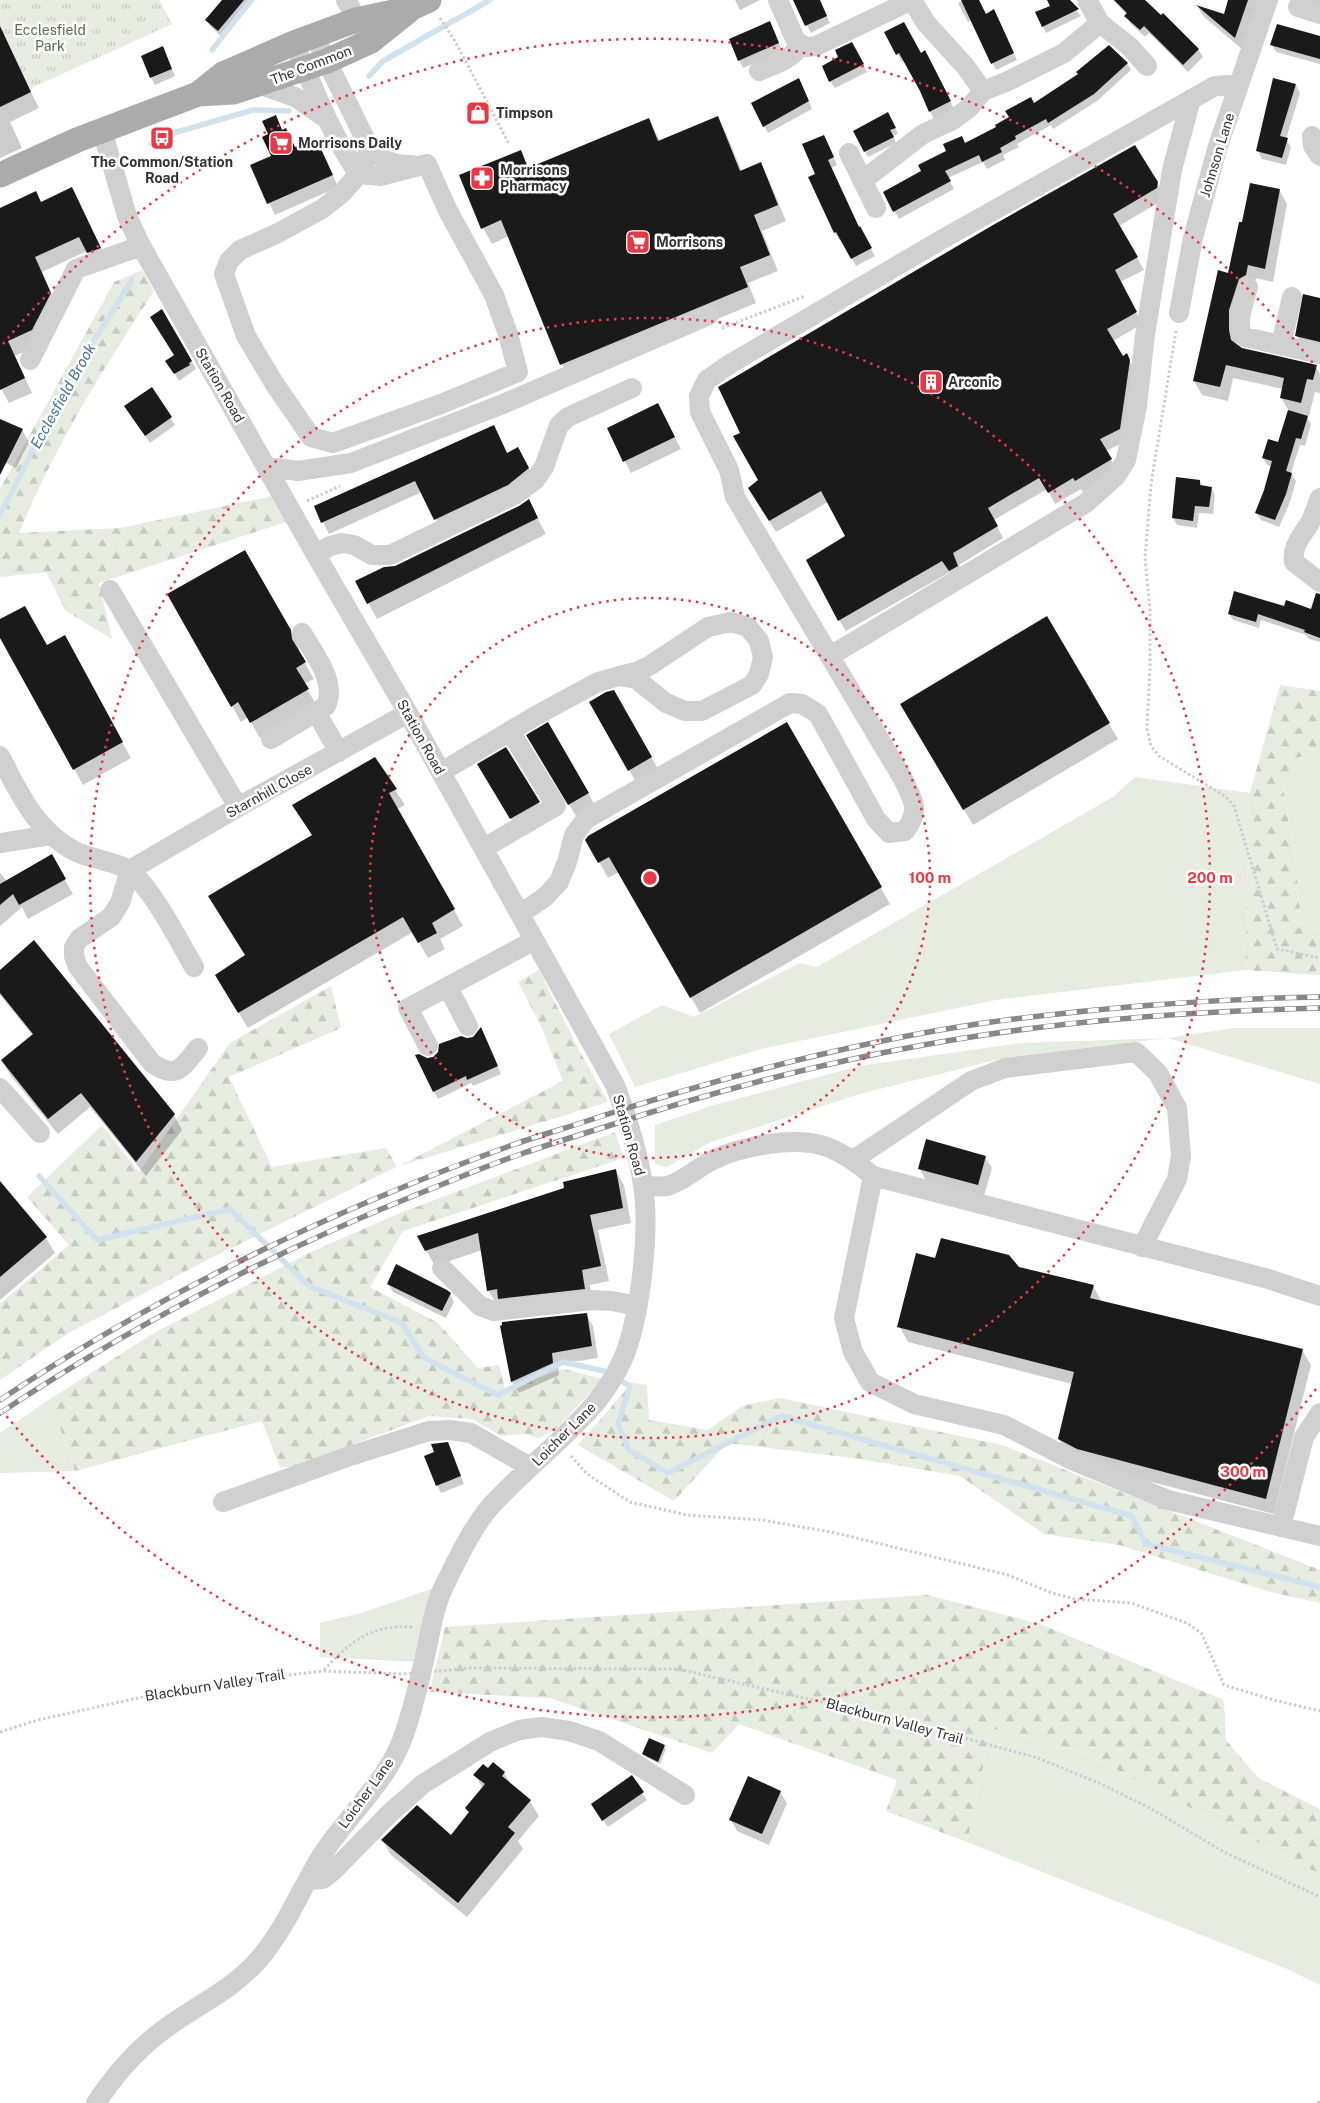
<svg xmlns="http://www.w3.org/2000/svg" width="1320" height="2103" viewBox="0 0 1320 2103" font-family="'Public Sans',sans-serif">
<defs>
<pattern id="forest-firs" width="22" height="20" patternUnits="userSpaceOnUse" patternTransform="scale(1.25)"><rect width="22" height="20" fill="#e6ecdf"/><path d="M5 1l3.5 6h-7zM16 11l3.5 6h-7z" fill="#c6cbc0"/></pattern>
<pattern id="park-tufts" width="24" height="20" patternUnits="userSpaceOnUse" patternTransform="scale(1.25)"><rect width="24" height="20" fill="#e6ecdf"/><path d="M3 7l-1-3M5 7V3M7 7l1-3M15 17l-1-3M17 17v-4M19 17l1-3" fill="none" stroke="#c6cbc0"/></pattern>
</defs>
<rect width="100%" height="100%" fill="#fff"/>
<path fill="#e6ecdf" d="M1309 755 1320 759V930L1307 925 1300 913 1296 867 1283 787 1294 758Z
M1135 777 1250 793 1245 970 996 1000 761 1049 635 1087 609 1034 662 1005 694 1017 800 963 817 967 1113 797Z
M1234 1028H1320V1084L1168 1038 1004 1058 863 1093 711 1142 667 1167 655 1164V1125L711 1106 859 1066 1021 1043 1168 1038Z
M50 1399 75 1471 0 1473V1433Z
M434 1588 416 1662 320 1657V1623L361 1613Z
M991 1728 1082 1752 1320 1874V1985L1287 1969 967 1842Z"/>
<path fill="url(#forest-firs)" d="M142 270 154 291C104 368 54 447 19 533L120 528 278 495 286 522 99 583 112 639 66 611 46 572 0 577V489L114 282Z
M1280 685 1320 691V759L1309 755 1295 758 1283 788 1296 867 1300 913 1307 925 1320 930V975L1245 970 1250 793Z
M539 970 579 1050 608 1102 396 1167 207 1260 67 1334 0 1380V1304L69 1245 27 1197 102 1125 139 1172 230 1043 331 986 341 1028 229 1077 272 1167 386 1148 397 1167 563 1081 541 1026 518 982Z
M615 1132 624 1158 403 1231 370 1287 438 1323 478 1368 499 1365 505 1389 564 1369 603 1379 555 1430 539 1438 525 1434 501 1436 472 1419 429 1416 293 1467H280L262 1421 75 1471 50 1399 154 1333 311 1252 400 1213Z
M632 1383 647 1385 649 1420 708 1430 742 1406 780 1398 1002 1445 1320 1570V1603L1267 1591 1119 1545 1044 1534 960 1476 854 1458 727 1443 674 1501 578 1445Z
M927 1595 1040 1624 1224 1700 1226 1740 1258 1778 1320 1809V1874L1082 1752 991 1728 967 1842 886 1811 897 1780 739 1724 712 1753 550 1698 430 1692 445 1627Z"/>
<path fill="url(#park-tufts)" d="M0 0H159L172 24 29 89 0 28Z"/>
<path fill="#0003" d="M224 0H255L223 38 211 27 207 20Z
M735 0H760L740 10Z
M794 0H819L830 23 811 33Z
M965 0H978L986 15 997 17 1017 60 996 70 972 20 968 22 958 3Z
M1048 0H1068L1081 16 1046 33 1037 13 1051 6Z
M1113 0H1143L1198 49 1203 57 1188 72 1149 33 1145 37 1130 23 1127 15Z
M1230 0H1258L1242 49 1204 17 1198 7 1225 15Z
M1310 0H1320V7L1313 5Z
M774 30 782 51 743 68 739 60Z
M886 33 929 59 954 109 934 119 905 60 902 62Z
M1320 38V64L1276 52 1272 45Z
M8 46 39 108 10 122 22 148 0 158V50Z
M163 48 175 76 155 85 151 77Z
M856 51 867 72 835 88 830 81Z
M1127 63 1131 70 1097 101 1053 129 1051 125 1017 144 1019 147 1003 155 1005 160 987 169 983 162 948 178 954 189 899 219 884 193 923 172 965 144 998 128 1034 104Z
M799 79 812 109 768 133 764 126Z
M1296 85 1300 93 1286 139 1291 147 1286 165 1262 159 1258 151Z
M275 116 283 131 286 130 295 148 316 139 338 187 275 215 252 166 272 157 270 135Z
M717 118 726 133 742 172 760 164 769 180 786 221 762 231 778 271 748 283 756 303 571 380 562 364 509 236 492 244 483 228 520 152 530 169 649 120 660 141Z
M891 119 898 134 893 136 896 143 868 157 855 131Z
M828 144 837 165 831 168 859 228 875 256 856 266 841 239 839 240 835 232 816 175Z
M1157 183 1164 195 1163 200 1119 226 1144 270 1120 282 1142 324 1113 341 1123 357 1126 355 1133 367 1126 441 1106 451 1118 472 1083 492 1081 489 1055 504 1047 489 994 520 1003 538 959 565 964 578 956 582 950 572 846 631 839 620 847 537 828 502 776 532 756 500 760 480 734 437Z
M72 189 108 262 96 266 87 251 42 272 58 308 40 344 15 356 32 393 9 403 0 386V209L41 203Z
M1279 190 1287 204 1273 282 1256 278 1253 289 1235 333 1237 346 1242 350 1316 367 1320 374V393L1315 392 1309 416H1306L1311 424 1305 446 1300 445 1291 473 1296 481 1290 502 1279 527 1261 520 1256 513 1265 491 1272 467 1267 465 1263 458 1279 443 1289 411 1281 398 1283 389 1233 378 1228 401 1202 395 1194 381 1229 274 1243 224Z
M1320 299V355L1306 352 1297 336Z
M162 311 196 369 179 381 167 361 175 356Z
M151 388 175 425 150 443 130 413Z
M658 405 681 449 631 473 609 429Z
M0 420 22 430 29 442 16 468 0 460Z
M494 427 507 454 525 460 535 480 442 531 422 492 329 534 323 522Z
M1200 481 1203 487 1211 488 1215 495 1213 514 1199 513 1197 528 1177 525 1173 518Z
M528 501 546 534 377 619 357 582 396 567 520 507Z
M244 552 299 647 300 655 314 679 304 684 317 706 260 738 248 717 241 722 169 595Z
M1285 607 1320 614V642L1309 639 1306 635 1261 620 1259 628 1233 620 1229 613Z
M1046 618 1118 739 973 825 901 704Z
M0 621 47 647 73 653 131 758 83 785 0 635Z
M614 691 658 769 636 782 590 702Z
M787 723 890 904 700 1013 619 872 608 878 587 840Z
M548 724 595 805 576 816 528 736Z
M374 758 405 805 397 809 463 926 440 939 445 949 428 958 413 932 248 1028 216 975 246 956 313 836Z
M479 765 538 802 545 814 518 830Z
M51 856 73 894 28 919 22 907 0 926V873L7 881Z
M0 972 174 1115 182 1130 146 1176 90 1107 58 1134 11 1076 2 1061 33 1036 0 995Z
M484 1036 501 1074 473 1086 471 1083 438 1099 434 1092V1058L467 1039Z
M985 1157 992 1168 984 1196 926 1181 920 1169Z
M615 1170 624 1185 631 1223 598 1230 609 1281 590 1285 593 1304 497 1305 488 1290 482 1250 435 1266 426 1250 566 1188Z
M0 1183 46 1238 55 1253 0 1300Z
M1018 1269 1093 1286 1102 1302 1302 1350 1311 1365 1274 1514 1087 1465 1068 1455 1059 1439 1072 1384 908 1342 899 1326Z
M388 1284 450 1294 454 1302 446 1318 393 1292Z
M586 1314 593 1326 598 1358 558 1364 559 1375 519 1393 512 1382 502 1327Z
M451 1451 464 1484 441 1493 437 1485Z
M664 1746 666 1749 660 1764 646 1757 644 1754Z
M488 1769 504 1773 512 1786 530 1801 539 1816 518 1841 523 1849 467 1917 391 1855 383 1841 451 1837 470 1814 466 1809 483 1789 475 1775Z
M631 1777 647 1800 608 1827 597 1811Z
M780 1792 787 1803 769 1845 737 1831 731 1820Z"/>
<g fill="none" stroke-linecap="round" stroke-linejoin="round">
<path stroke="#cfe2ee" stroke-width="5.5" d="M212 50 251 0
M369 76 383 61 490 0
M151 144 177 132 253 110 289 111
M0 515 63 390 132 280
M39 1176 97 1240 230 1209 309 1286 402 1323 424 1358 498 1395 563 1362 604 1371 630 1386 618 1424 629 1450 668 1473 781 1416 1132 1516 1146 1544 1320 1587"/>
</g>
<path fill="#1a1a1a" d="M222 0H244L218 31 205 20Z
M793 0H820L827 16 805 26Z
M961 0H979L986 14 994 9 1014 53 991 64Z
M1047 0H1070L1079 9 1042 27 1035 12 1050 6Z
M1114 0H1145L1161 15 1163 13 1199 49 1183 65 1144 26 1140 30 1124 16 1127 13Z
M1228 0H1248L1235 38 1196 5 1224 14Z
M770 21 779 43 738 61 729 39Z
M904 22 921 53 925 50 951 101 929 112 920 91 899 53 896 55 884 32Z
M1277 24 1320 36V59L1270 45Z
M0 26 31 92 0 107Z
M852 42 864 64 829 82 822 66 838 57 835 50Z
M1109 45 1128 63 1094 94 1048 123 1046 119 1015 136 1016 139 1000 148 1002 152 982 162 979 155 945 171 951 181 893 212 883 192 921 171 918 165 946 151 943 144 962 136 965 143 996 127 995 125 1009 117 1005 111 1031 97 1034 103 1078 74 1076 72Z
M163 46 172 69 150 78 141 56Z
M799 78 809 101 763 127 751 103Z
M1273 78 1296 84 1280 136 1288 138 1282 158 1256 151Z
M888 112 896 128 890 130 894 137 864 152 853 131Z
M276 115 282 130 286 128 295 147 316 138 333 175 267 204 250 165 271 156 262 137 268 134 262 121Z
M718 116 740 171 761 162 778 205 754 215 770 255 740 267 748 287 560 365 501 220 481 229 459 175 521 150 528 168 649 118 658 141Z
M824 135 834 157 828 160 859 227 860 226 872 248 851 259 836 232 834 233 808 177 815 174 802 144Z
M1135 145 1158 182 1157 188 1113 214 1138 257 1115 270 1137 312 1107 329 1123 356 1127 353 1130 360 1120 429 1100 439 1112 459 1075 481 1073 478 1048 493 1039 478 988 508 998 526 953 553 958 566 949 571 942 561 838 621 806 560 845 536 821 491 769 521 748 488 758 480 733 436 740 433 718 387 993 225Z
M1250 183 1280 189 1265 269 1248 265 1246 275 1239 279 1229 310V330L1231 340 1242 348 1317 365 1313 380 1307 379 1301 403 1280 398 1284 378 1226 365 1220 387 1193 381 1218 270 1228 273 1239 222H1242Z
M72 187 101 248 87 253 79 237 35 257 51 293 32 330 8 341 25 378 0 390V208L36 191 41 202Z
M1303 294 1320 298V342L1295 336Z
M162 309 192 361 189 363 190 365 174 374 165 361 174 355 150 317Z
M152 387 172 417 145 436 124 406Z
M658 403 675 437 623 462 607 428Z
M1288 410 1308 416 1301 439 1296 438 1286 471 1292 473 1286 494 1275 520 1255 513 1264 490 1272 461 1262 458 1268 439 1278 442Z
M0 419 23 429 0 475Z
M494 425 507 453 518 447 529 468 508 485 434 520 415 481 321 523 314 506Z
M1176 477 1200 480V485L1212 487 1209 507 1195 506 1193 521 1172 518Z
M529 499 538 518 367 604 355 581 384 567 395 566 519 506Z
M245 550 291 630 292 639 306 662 296 668 309 689 250 723 238 702 231 707 167 594Z
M1234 591 1284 606 1286 600 1311 609 1316 593 1320 594V638L1304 632 1305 630 1258 614 1256 622 1228 614Z
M25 606 47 645 65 635 123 742 73 770 0 638V619Z
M1047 616 1110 723 963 810 900 704Z
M614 690 652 757 628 771 589 702 606 692Z
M548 722 589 793 568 805 526 735Z
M787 722 882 887 690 998 609 857 598 863 585 840 588 836Z
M506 747 540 802 510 819 477 764Z
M375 757 397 789 389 793 455 909 432 923 437 933 418 943 403 917 238 1013 215 975 245 955 208 896 312 835 292 805Z
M52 854 66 879 19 905 13 894 0 905V884Z
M34 940 175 1114 136 1162 81 1093 48 1119 1 1060 33 1034 0 993V970Z
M481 1027 498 1066 467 1080 466 1076 433 1092 415 1055 419 1054 427 1058 433 1057 438 1052 439 1044 461 1036 467 1038 473 1037Z
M926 1139 986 1156 978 1185 918 1169Z
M616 1169 623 1208 590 1215 601 1266 582 1270 585 1289 498 1299 497 1289 487 1291 478 1233 425 1251 417 1236 564 1188 563 1182Z
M0 1181 47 1237 0 1277Z
M941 1238 1009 1255 1019 1267 1094 1285 1090 1298 1303 1349 1266 1499 1077 1449 1058 1439 1074 1372 897 1327 916 1253 935 1258Z
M396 1264 447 1290 451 1293 442 1311 387 1284Z
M587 1313 592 1346 552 1353 553 1363 511 1382 500 1326 502 1325V1322Z
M448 1442 461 1476 436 1486 424 1456 434 1452 431 1444Z
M649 1738 665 1745 658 1762 642 1754Z
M493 1762 505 1772 502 1776 531 1800 508 1827 515 1833 458 1903 381 1840 417 1805 451 1835 469 1812 465 1808 485 1784 473 1775 483 1764 488 1768Z
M632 1775 644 1792 602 1821 591 1804Z
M748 1776 781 1791 762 1834 729 1820Z"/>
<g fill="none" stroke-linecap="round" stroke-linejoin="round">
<path stroke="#cdcdcd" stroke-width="3" stroke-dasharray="2.5 2.5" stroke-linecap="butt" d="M440 18 455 41 509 144
M722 328 805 296
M1176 331 1151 484 1145 558 1150 610V668L1147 729 1151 746 1159 756 1226 797 1234 806 1277 949 1320 958
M307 501 340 486
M571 1456 587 1474 630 1502 687 1515 762 1520 836 1533 1008 1575 1052 1593 1075 1599 1131 1603 1187 1623 1202 1634 1224 1685 1274 1700 1320 1711
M324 1670C351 1641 371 1624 413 1627
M439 1671 470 1668 678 1669 887 1717 1038 1758 1101 1784 1150 1808 1224 1852 1320 1897
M0 1732 38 1720 188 1687 323 1671 404 1674
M1318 2103 1320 2101"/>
<path stroke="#d0d0d0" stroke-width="20" d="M346 0 364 31
M778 0 796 41 805 47 816 46 912 0
M912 0 926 23 965 66 983 91
M1087 0 1100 23 1129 46 1147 66
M1298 7 1320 14
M314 35 369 147C381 160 394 166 412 165
M294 43C314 88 330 134 359 174L380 176 427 164
M759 71C775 64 792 60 801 44
M258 84 295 97 324 117
M1312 136 1313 146 1320 156
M369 147 366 159 359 174 341 194 322 209 276 234 240 250 229 261 224 274 246 336 274 383 311 437 333 443 441 404 518 372 508 334 494 295 448 211 427 164
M849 153 876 208
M862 181 923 134 953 120 970 107 983 91 1006 82 1064 53 1100 23
M1248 287C1245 300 1233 327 1245 337L1320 354
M1179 313 1193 238 1217 149 1268 0
M1281 345 1292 297
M30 360 76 269 141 246
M267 467 298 471 351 463 503 404 709 315
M1320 498C1317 505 1314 514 1311 521 1303 535 1291 546 1294 562L1320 582
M316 555 330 546 342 543 354 545 372 555H390L514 495 535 480 544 467 559 425 568 417 632 388
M110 590 238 807
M830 656 1086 503 1116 476 1126 460 1137 406 1145 335 1172 170 1191 99
M316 712 339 752
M271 739 326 706C337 681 314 654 302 633
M0 756C19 794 39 836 81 854 92 858 124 865 131 871 156 895 177 938 194 967
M441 772 537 715 598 682 619 676 636 679 666 703 685 711H702L752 685 759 674 763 657 759 641 748 627 731 622 708 627 649 666 636 672 619 676
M0 843 51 835
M484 848 556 806 510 731
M130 870 238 807 408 713
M130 870 120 903 111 917 79 939 74 947V956L78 967 152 1063C176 1080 182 1068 198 1048
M520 914 545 897 559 882 567 862 574 835 586 819 790 703 802 704 818 714 876 819 889 833 905 831C921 810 913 800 903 779L735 497 729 470 700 412 699 396 707 380 730 364 941 240 1215 86 1239 84
M448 987 468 1026
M428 1046 408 1008 533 941
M0 1088 40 1133
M853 1160 971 1081 1005 1068 1136 1052 1158 1073 1177 1108 1181 1156 1177 1179 1142 1247
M873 1176 844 1318 853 1352 870 1382 914 1404 1004 1425 1072 1460 1168 1500 1320 1536
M644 1186C651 1186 660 1187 667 1186 683 1182 698 1167 713 1160 741 1146 791 1137 821 1145 841 1151 857 1163 873 1176L1265 1278 1320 1296
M442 1268 480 1306 494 1311 592 1300 612 1301 637 1306
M223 1502 347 1457 429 1431 450 1430 471 1433 530 1467
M1281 1527 1304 1437 1320 1413
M309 1880 323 1879 334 1870 390 1813 423 1784 490 1742 519 1730 542 1727 569 1731 599 1741 685 1795
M96 2103C115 2074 138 2048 166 2028 197 2005 234 1989 259 1959 286 1928 300 1890 322 1855 347 1816 385 1784 402 1740 413 1711 419 1682 426 1652 431 1628 435 1603 446 1582 459 1556 471 1530 489 1508 523 1470 565 1440 597 1401 609 1386 618 1371 625 1354 641 1311 650 1229 643 1185 638 1151 627 1117 615 1085L408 713 316 555 141 246 127 216 102 130"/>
<path stroke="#ababab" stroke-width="25" d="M198 94 223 74 294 43 356 20 412 8 429 0
M0 175 77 140 198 94 234 92 327 61 371 41 412 8"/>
<g stroke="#888" stroke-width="5.5">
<path id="rail" d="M0 1400C160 1293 334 1209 515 1144 544 1134 573 1126 602 1116 726 1076 854 1042 984 1023 1095 1008 1208 999 1320 997
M0 1413C133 1325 275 1251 423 1192 456 1179 488 1165 521 1154 550 1144 579 1135 608 1126 730 1086 856 1054 984 1035 1095 1018 1208 1011 1320 1008"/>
</g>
<use href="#rail" stroke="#fff" stroke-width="4" stroke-dasharray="11" stroke-linecap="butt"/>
<path stroke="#cdcdcd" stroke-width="3" stroke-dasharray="2.5 2.5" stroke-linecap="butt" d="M404 1674 439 1671"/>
</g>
<g fill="none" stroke="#e63946" stroke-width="2.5" stroke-dasharray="2.5 5">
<circle cx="650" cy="878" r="280"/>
<circle cx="650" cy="878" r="560"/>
<path d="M1316 1389A839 839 0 0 1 3 1412M3 344A839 839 0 0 1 1316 367"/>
</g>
<defs>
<g id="shop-square" transform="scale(1.25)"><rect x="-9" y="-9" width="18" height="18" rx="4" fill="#e63946" stroke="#fff"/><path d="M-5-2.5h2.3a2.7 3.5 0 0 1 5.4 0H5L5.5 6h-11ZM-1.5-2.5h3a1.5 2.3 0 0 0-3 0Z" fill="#fff"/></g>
<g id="bus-square" transform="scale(1.25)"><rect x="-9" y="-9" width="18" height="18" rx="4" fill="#e63946" stroke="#fff"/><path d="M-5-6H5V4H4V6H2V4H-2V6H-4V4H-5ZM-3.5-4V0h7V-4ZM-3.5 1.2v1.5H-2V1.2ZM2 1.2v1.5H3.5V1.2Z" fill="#fff"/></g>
<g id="supermarket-square" transform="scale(1.25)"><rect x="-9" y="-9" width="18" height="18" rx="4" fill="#e63946" stroke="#fff"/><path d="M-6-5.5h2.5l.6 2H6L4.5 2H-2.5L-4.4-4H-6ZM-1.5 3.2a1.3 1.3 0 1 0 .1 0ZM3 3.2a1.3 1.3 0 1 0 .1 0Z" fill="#fff"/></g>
<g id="pharmacy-square" transform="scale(1.25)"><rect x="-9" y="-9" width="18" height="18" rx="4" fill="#e63946" stroke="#fff"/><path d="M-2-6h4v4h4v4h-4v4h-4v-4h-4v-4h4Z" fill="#fff"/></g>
<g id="building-square" transform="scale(1.25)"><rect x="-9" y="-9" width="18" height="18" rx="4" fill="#e63946" stroke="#fff"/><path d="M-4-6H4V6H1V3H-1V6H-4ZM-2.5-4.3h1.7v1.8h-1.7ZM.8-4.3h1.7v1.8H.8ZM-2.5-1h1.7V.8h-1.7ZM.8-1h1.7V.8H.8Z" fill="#fff"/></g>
</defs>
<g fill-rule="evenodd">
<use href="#shop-square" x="478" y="113"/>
<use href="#bus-square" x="162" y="138"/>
<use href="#supermarket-square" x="281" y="143"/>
<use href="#pharmacy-square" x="482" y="178"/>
<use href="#supermarket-square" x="638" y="242"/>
<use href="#building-square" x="931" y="382"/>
</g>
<g text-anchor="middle" stroke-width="5" stroke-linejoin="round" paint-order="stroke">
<g font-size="14" fill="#56703f" stroke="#fff">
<text x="50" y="35">Ecclesfield<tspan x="50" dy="16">Park</tspan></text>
</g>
<g font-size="14" fill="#333" stroke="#fff">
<text transform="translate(311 65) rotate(-21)" y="5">The Common</text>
<text transform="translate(1217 155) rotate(-73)" y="5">Johnson Lane</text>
<text transform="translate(220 385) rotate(60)" y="5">Station Road</text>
<text transform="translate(421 737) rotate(61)" y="5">Station Road</text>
<text transform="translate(269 791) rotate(-29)" y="5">Starnhill Close</text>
<text transform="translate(629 1135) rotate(74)" y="5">Station Road</text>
<text transform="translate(564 1434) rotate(-45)" y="5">Loicher Lane</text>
<text transform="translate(215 1685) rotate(-9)" y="5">Blackburn Valley Trail</text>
<text transform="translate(895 1721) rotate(15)" y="5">Blackburn Valley Trail</text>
<text transform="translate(366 1793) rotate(-54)" y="5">Loicher Lane</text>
</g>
<g font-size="14" font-weight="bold" fill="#333" stroke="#fff" text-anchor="start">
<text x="496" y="118">Timpson</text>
<text x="298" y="148">Morrisons Daily</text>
<text x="162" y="167" text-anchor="middle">The Common/Station<tspan x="162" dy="16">Road</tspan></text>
<text x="500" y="175">Morrisons<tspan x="500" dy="16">Pharmacy</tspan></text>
<text x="656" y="247">Morrisons</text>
<text x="948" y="387">Arconic</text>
</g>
<g font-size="15" font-style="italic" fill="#3f7597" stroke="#fff">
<text transform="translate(63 396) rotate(-61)" y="5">Ecclesfield Brook</text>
</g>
</g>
<circle cx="650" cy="878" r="8" fill="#e63946" stroke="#fff" stroke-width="2.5"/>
<g font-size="15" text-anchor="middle" font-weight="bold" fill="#e63946" stroke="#fff" stroke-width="5" stroke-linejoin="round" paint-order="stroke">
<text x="930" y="883">100 m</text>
<text x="1210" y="883">200 m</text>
<text x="1243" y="1477">300 m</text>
</g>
</svg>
